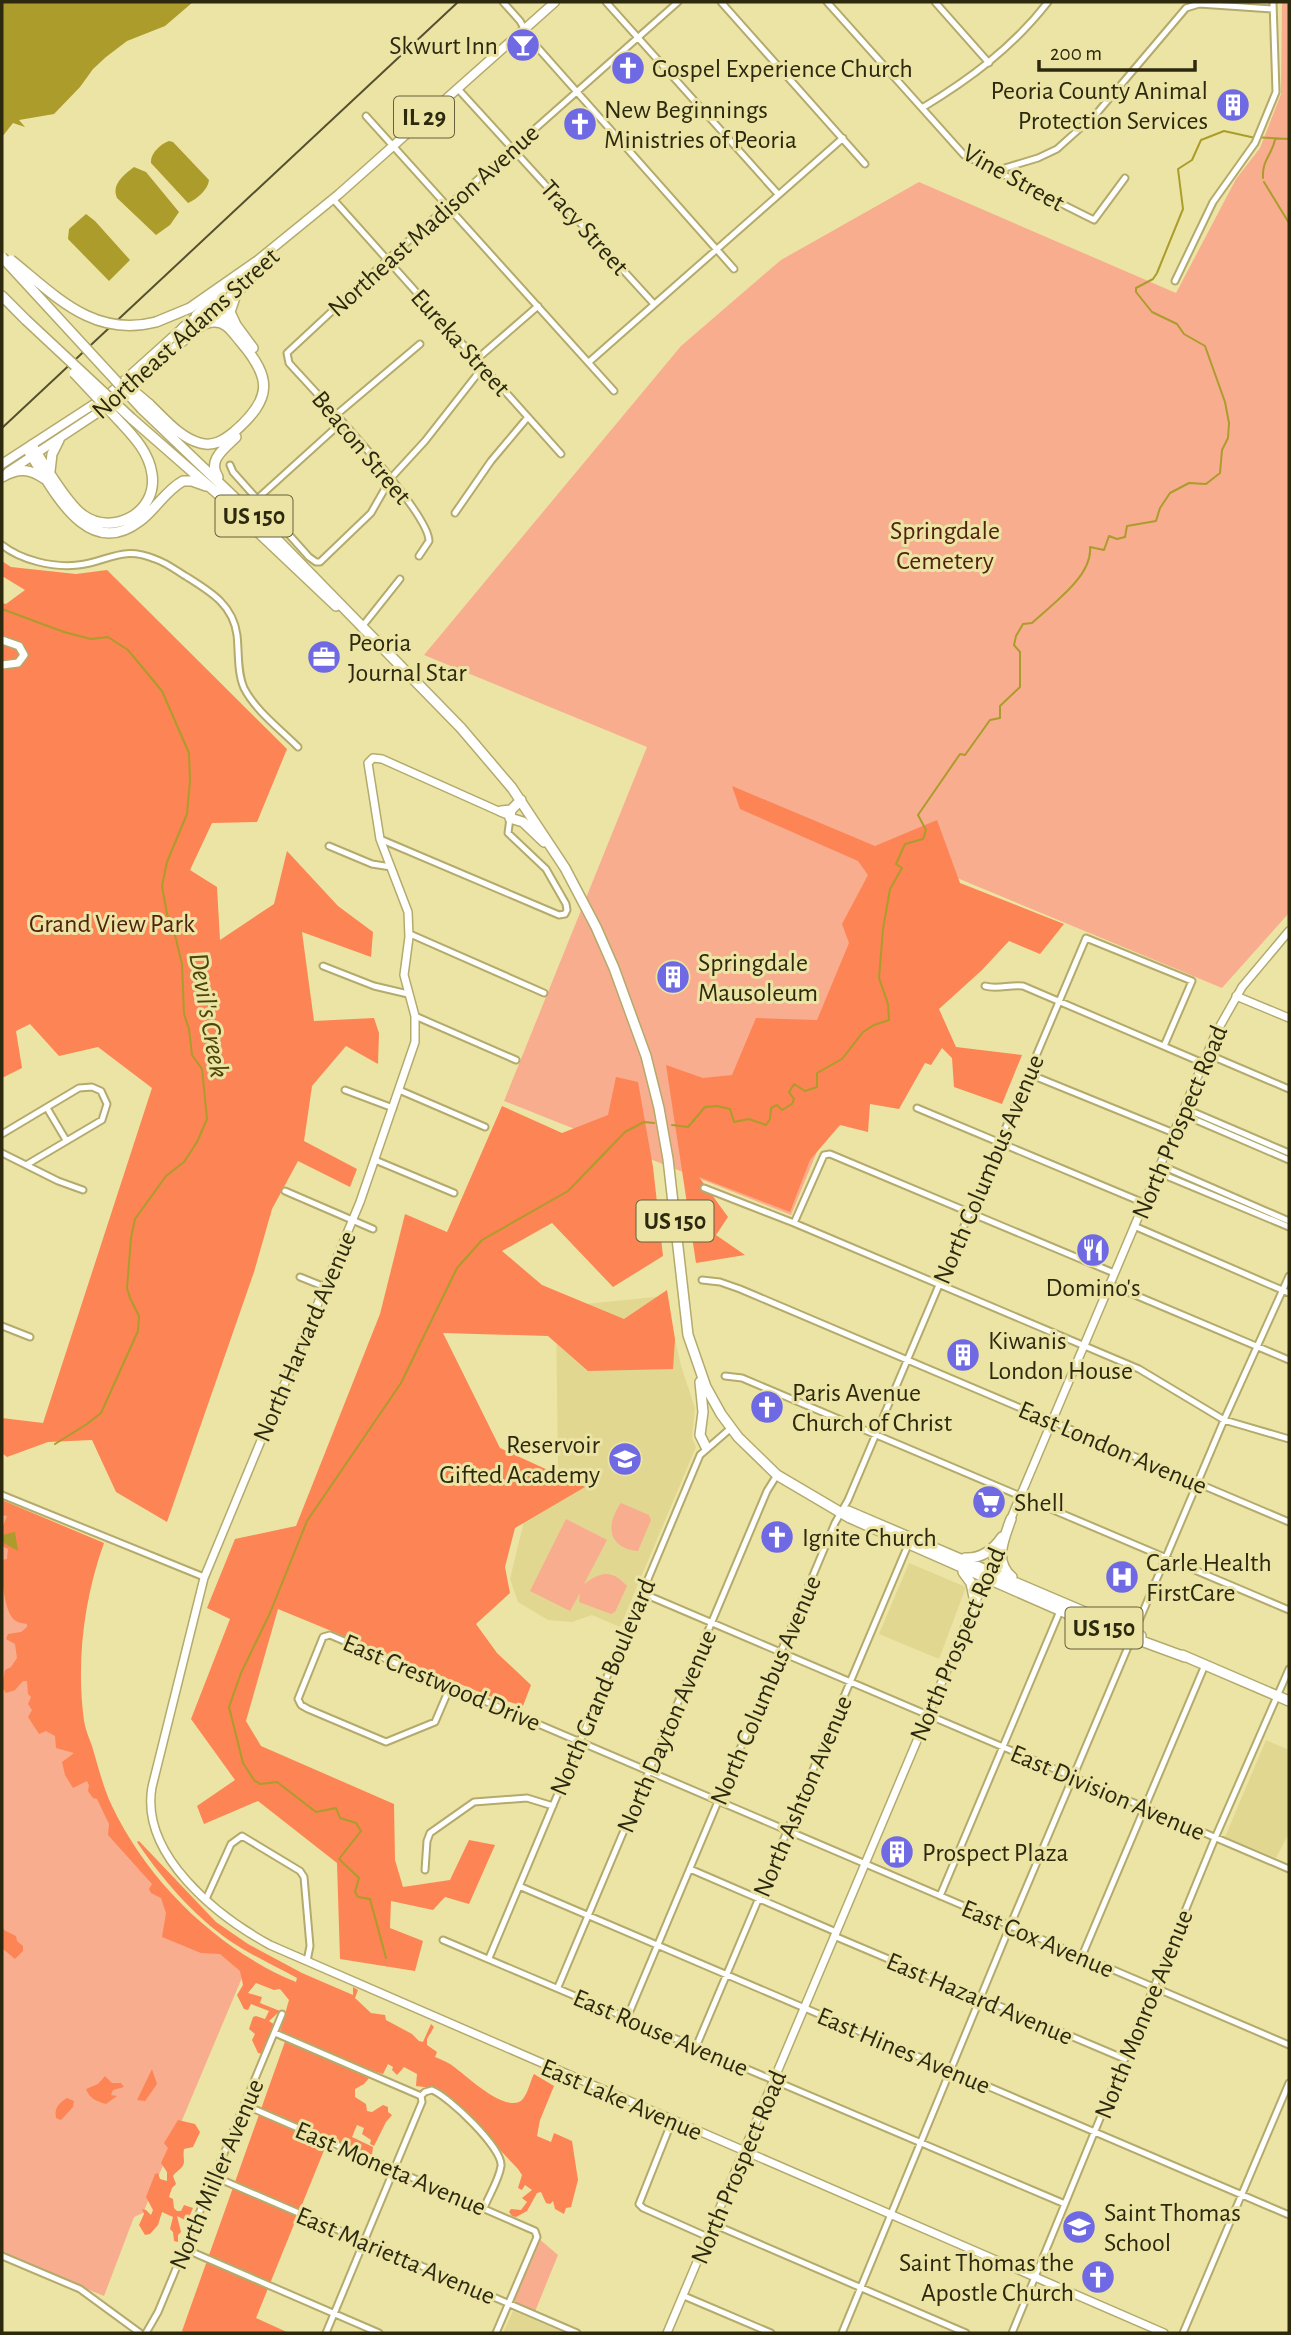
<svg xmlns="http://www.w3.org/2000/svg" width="1291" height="2335" viewBox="0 0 1291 2335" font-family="'Alegreya Sans',sans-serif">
<rect width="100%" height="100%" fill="#ece4a4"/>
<path fill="#e1d790" d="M665 1296 681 1366 695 1408 692 1438 696 1447 620 1627 592 1615 572 1622 548 1620 518 1602 510 1579 526 1513 552 1499 558 1470 556 1307Z
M909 1563 966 1587 939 1659 879 1634Z
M1266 1740 1289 1750V1833L1276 1858 1225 1837Z
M513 2311 565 2333H503Z"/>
<path fill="#f9ad8f" d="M1282 2H1289V913L1222 988 933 868 791 1215 504 1101 647 747 424 655 681 346 781 260 919 182 1176 293 1236 179 1260 148 1281 94Z
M2 1502 76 1609 71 1667 104 1804 163 1892 249 1961 143 2213 134 2217 104 2296 2 2255Z
M621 1503 649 1515 651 1520 638 1551C608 1548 605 1525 621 1503Z
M566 1519 607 1540 584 1584C601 1572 611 1569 627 1586L615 1612 611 1614 579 1602 580 1593 570 1611 530 1591Z
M537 2237 558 2255 534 2314 509 2304Z"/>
<path fill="#fd8454" d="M2 561 11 567 76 574 107 570 287 749 257 822 212 823 190 870 217 887 220 940 274 904 287 851 338 906 373 932 371 957 302 932 314 1021 374 1018 379 1033 378 1064 346 1046 312 1086 304 1141 357 1169 350 1187 298 1161 272 1209 254 1272 167 1522 116 1492 92 1440 48 1442 7 1457 2 1453V1418L43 1423 152 1088 98 1047 59 1056 30 1024 16 1031 22 1068 2 1078V603L6 604 25 590 2 576Z
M732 786 875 846 937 820 960 883 1064 924 1040 954 1009 941 982 970 939 1009 956 1047 1022 1055 1002 1104 954 1087 952 1058 942 1048 931 1065 925 1063 899 1109 870 1104 868 1132 840 1125 810 1160 790 1212 699 1177 728 1217 716 1235 745 1255 696 1263 666 1065 703 1078 732 1075 756 1018 817 1020 849 943 842 924 868 875 858 861 740 809Z
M616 1077 638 1082 653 1167 663 1256 613 1287 552 1223 502 1251 542 1285 624 1319 667 1290 675 1339 673 1369 588 1371 548 1336 443 1333 500 1448 585 1487 515 1528 505 1567 510 1593 476 1624 497 1653 531 1685 523 1706 489 1696 278 1609 246 1721 261 1746 394 1804 395 1860 403 1887 450 1880 469 1840 495 1845 469 1904 445 1897 433 1910 391 1901 390 1928 423 1941 415 1971 340 1959 337 1863 258 1801 204 1824 197 1806 235 1780 191 1719 230 1619 207 1608 235 1539 296 1526 380 1314 405 1214 447 1232 502 1106 562 1133 608 1115Z
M2 1500 104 1543C84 1598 76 1662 84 1721 85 1729 89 1737 92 1746 98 1766 103 1787 112 1806 148 1882 218 1950 296 1982L297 1978C275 1966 251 1955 230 1941 193 1915 162 1879 137 1842L139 1841 216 1922 248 1944 302 1973 353 1995V1987L358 1990 355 1998 371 2013 385 2015 386 2020 412 2034 419 2041 423 2042 431 2024 434 2027 427 2039V2045L437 2052 435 2057C440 2059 445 2061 450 2064 463 2072 500 2110 519 2102 527 2099 530 2081 534 2074L554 2086 540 2120 537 2136 551 2142 554 2133 572 2141 578 2180 571 2207 566 2208 564 2214 555 2209 553 2201 550 2204 546 2203 541 2192 537 2193 527 2211 516 2217 512 2216 509 2212 511 2209 521 2210 527 2202 522 2198 532 2190 525 2185 522 2190 518 2188 522 2175 518 2169 452 2099 432 2088 416 2086 417 2074 404 2067 397 2075 392 2070 393 2067 388 2064 383 2074 363 2068 359 2073 369 2078 364 2084 355 2089V2097L366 2104 367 2111 372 2112 383 2105 388 2107V2112L392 2115 386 2122 374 2146 370 2144 371 2140 362 2134 364 2128 357 2125 352 2137 373 2147 372 2155 329 2138 256 2318 289 2333H186L182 2331 287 2036 280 2031 289 2000 280 1989 274 1990 256 1983 248 1993 262 1997 260 2003 280 2011 269 2021 275 2025 264 2054 258 2053 252 2040 255 2034 249 2029 253 2017 256 2016 265 2019 269 2011 251 2004 248 2010 244 2009 237 1995 243 1985 240 1971 220 1954 201 1953 162 1937 166 1913 161 1898 151 1893 149 1889 152 1884 108 1835 109 1824 97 1799 93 1798 88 1791 89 1785 87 1781 73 1788 65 1775 62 1762 74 1753 56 1748 55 1736 46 1731 39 1734 28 1717 32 1710 28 1704 31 1697 28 1694 27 1681H23L15 1690 6 1693 2 1687 5 1670 11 1667 17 1658 15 1644 6 1639 8 1634 21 1632 27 1627V1624C23 1623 19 1623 16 1621 3 1613 2 1575 2 1560L7 1559 8 1549 2 1546V1528L7 1516 2 1515Z
M2 1925 4 1930 16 1936 17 1941 23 1946V1951L15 1959 2 1948Z
M152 2069 157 2084 145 2101 137 2100Z
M105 2076 112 2083H121L124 2087 113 2090 111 2095 117 2096 106 2104C96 2101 90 2099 86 2089L98 2084Z
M67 2098 74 2101 73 2107 61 2120 56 2118C54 2108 59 2103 67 2098Z
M178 2120 195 2124 200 2132 193 2147 184 2149C183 2155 184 2157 184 2162 183 2169 176 2171 173 2176L176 2184 172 2188 169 2197 173 2199 174 2208 177 2211H181L184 2205 193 2208 189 2217 185 2220 177 2216 181 2232 178 2235V2242L174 2241 173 2232 170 2229 173 2217 162 2212 158 2225 150 2234 145 2235 139 2225 144 2214 142 2209 146 2210 151 2215 153 2210 146 2197 155 2174 158 2173 160 2179 167 2181V2172L161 2163 168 2148 164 2143Z"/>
<path fill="#ab9c2b" d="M2 2H193L165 26 127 41 106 57 93 69 80 87 54 114 19 120 25 127 13 123 2 137Z
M169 141 173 142 209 180C208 190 197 199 188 203L151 163C150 153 161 144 169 141Z
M134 167 146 172 179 212 170 225 156 235 117 198C111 184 124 175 134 167Z
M86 214 95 221 130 260 109 281 68 239 69 229Z
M15 1532 18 1551 2 1542V1535Z"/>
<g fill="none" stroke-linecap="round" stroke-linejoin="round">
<path stroke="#ab9c2b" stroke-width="2" d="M1263 178C1262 160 1271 156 1275 140
M1264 182 1289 223
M2 609 64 632 91 639 108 637 128 650 162 691 189 753 190 781 187 814 167 862 162 886 167 914 174 931 182 964 184 1014 189 1029 192 1055 202 1069 207 1119 197 1142 184 1162 166 1176 135 1219 131 1238 127 1288 130 1298 139 1316 138 1331 101 1413 87 1424 55 1444
M672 1125 688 1127 705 1107 717 1106 730 1109 734 1122 749 1119 766 1125 770 1119 771 1108 777 1105 782 1110 792 1104 794 1099 789 1092 794 1084 805 1091 817 1087V1073L842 1059 863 1032 874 1025 889 1020 888 1004 879 978 883 929 890 889 902 868 896 864 905 844 923 839 926 830 918 815 960 754 965 755 990 720 1000 718V706L1020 687V652L1014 645 1016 636 1023 624 1032 623C1051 605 1093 576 1090 547L1104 550 1109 536 1117 539 1125 537 1127 526 1156 521 1160 508 1170 493 1189 483 1206 484 1220 473 1222 450 1228 438 1229 423 1225 402 1205 346 1184 334 1177 324 1152 312 1136 292V288L1153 279 1157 273 1183 209 1178 169 1192 160 1201 140 1224 131 1251 137 1289 139
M386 1958 370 1899 358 1897 355 1892 359 1878 339 1859 361 1831 356 1823 340 1818 336 1808 316 1812 277 1782 260 1784 254 1780 243 1763 229 1707 241 1673 270 1613 307 1521 401 1383 457 1268 482 1240 568 1191 625 1132 644 1122 654 1123"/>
<g stroke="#b3aa6c" stroke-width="9">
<path id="street" d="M503 2 520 21 530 39 734 269
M606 2 778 194
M721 2 865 164
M827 2 964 155 1094 220 1125 178
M935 2 989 63
M458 89 654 304
M922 108C970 79 1013 47 1048 2
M366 116 614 391
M995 171 1038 158 1057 149 1097 113 1186 8 1199 4 1273 9
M333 199 561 454
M1175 281 1213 202 1255 143 1276 92 1273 2
M477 359 538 306
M589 362 843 138
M336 415 420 344
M230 465 233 472 309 557 316 562H320L371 513 391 478 425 441 483 367
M257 499 342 422
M455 513 491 461 528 417
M2 545C21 560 53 568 78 565 108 562 121 545 155 559 167 563 177 571 187 577 211 592 233 605 237 635 239 652 237 672 244 688 255 710 280 729 298 747
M419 556 429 541C429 511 314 391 289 363L287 353 387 260 678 2
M361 628 400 579
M380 839 559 915 565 914 567 910 566 904 546 869 508 833 510 818
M329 846 372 864 391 867
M410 934 544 993
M323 966 374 986 408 994
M985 986C998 990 1010 984 1023 986L1203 1063
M415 1016 516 1060
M1207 1054 1289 1089
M1029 1074 1174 1133
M345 1090 393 1108
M399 1090 485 1127
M47 1108 66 1140
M917 1108 1144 1203
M1184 1108 1289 1153
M1182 1114 1289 1160
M2 1134 79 1088 92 1087 101 1091 107 1104 102 1120 26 1165
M2 1153 58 1181 83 1190
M375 1160 454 1193
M1160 1165 1289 1221
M1157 1172 1289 1227
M704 1188 794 1223 1139 1369 1224 1420 1289 1439
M285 1191 373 1229
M794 1223 824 1155 830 1154 1114 1273
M1134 1226 1289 1293
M300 1277 325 1287
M702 1280 720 1282 740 1289 1289 1522
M1109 1284 1289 1360
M2 1326 30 1337
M725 1376 742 1378 1289 1610
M2 1495 204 1577
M642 1593 1289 1869
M450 1687 435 1722 386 1742 308 1709 301 1705 298 1699 323 1637 330 1635 1289 2045
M690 1869 836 1932
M425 1870 427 1841 430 1833 474 1802 527 1798 553 1806
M519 1886 1289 2215
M940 1896 1060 1611
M206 1899 231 1844 242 1836 300 1871 304 1877 310 1946 307 1961
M834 1936 1125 2059
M443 1940 1065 2204
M1082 1956 1205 1665
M489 1958 700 1455 731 1428
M558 1987 767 1491 777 1475
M627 2018 835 1523 848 1500 1086 938 1192 981 1164 1046
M275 2033 421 2096
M696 2047 908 1545
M421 2096 425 2092 432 2090C448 2096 503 2148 501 2166 499 2180 489 2195 484 2208
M245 2105 535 2231 537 2237 496 2333
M672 2121 639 2204 643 2208 708 2237
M215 2177 577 2333
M713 2224 966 2333
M185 2249 379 2333
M2 2256 80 2289 140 2333
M684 2296 771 2333
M146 2333 158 2312 282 2014
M326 2333 422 2102 421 2096
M842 2333 1010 1926 1224 1420 1289 1276
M1012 2333 1215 1838 1289 1669
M1183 2333 1289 2083"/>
</g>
<g stroke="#b3aa6c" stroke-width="10">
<path id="secondary" d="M2 640 19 646 24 655 18 663 2 665
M505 814 382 759 373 758 368 763 380 839 408 912 409 937 404 975 415 1016V1042L360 1202 204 1578 152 1787C140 1855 217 1916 270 1945L1164 2333
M1236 996 1289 1018
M1009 1523 1216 1033 1242 987 1289 931
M667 2333 1000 1544"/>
</g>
<g stroke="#b3aa6c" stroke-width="11">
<path id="primary" d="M253 264 339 194 555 2
M196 315 227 286
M199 325 238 289
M2 464 108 395 187 324
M8 472 108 406 182 341"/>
</g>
<g stroke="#b3aa6c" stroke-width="12">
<path id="highway" d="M2 296 26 320
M156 322 190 308 256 262
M183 328C204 310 215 305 234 327
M253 348 236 325 230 312 236 294 258 269
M149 404C164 418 180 438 200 443 214 447 224 440 234 432 273 398 272 378 240 341 233 333 226 321 214 322 201 322 188 337 178 345
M142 409 260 522 461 728 512 788 565 868 596 927 614 968 646 1056 659 1108 668 1159 688 1335 706 1387 721 1414 738 1437 777 1475 850 1518 1068 1614 1185 1657
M131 418 219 495 336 606
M32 445C43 463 67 504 83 515 113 537 158 512 152 474 149 453 135 438 122 424
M27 449C51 484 85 563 140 521 155 510 166 490 183 481H192L206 486
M50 471 52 454 59 440
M2 477C18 468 29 468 45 479
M218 477C207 460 224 449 236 437
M521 800 511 810 510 818 523 822 544 842
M501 811 511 810
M700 1382 703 1412 700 1435 706 1447
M848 1511 1141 1636
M1011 1519C1004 1539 993 1561 1012 1577
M965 1558C981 1559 993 1550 1002 1537
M963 1572 971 1583 975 1602
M1182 1655 1289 1701"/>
</g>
<use href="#street" stroke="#fff" stroke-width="5"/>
<use href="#secondary" stroke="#fff" stroke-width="7"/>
<use href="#primary" stroke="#fff" stroke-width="8"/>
<use href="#highway" stroke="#fff" stroke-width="9"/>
<path stroke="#55512f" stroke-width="2" d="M2 428 458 2"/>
<g stroke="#b3aa6c" stroke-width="12" stroke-linecap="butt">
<path id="highway-bridge" d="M2 257 142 409
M11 260C56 296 93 338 156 322
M26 320 131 418
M74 373 122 424
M129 387 149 404"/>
</g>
<use href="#highway-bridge" stroke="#fff" stroke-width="9"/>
</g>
<defs>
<g id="bar-disc" transform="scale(1.75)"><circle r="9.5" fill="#6f69e3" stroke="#ece4a4"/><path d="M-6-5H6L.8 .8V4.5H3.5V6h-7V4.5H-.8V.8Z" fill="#fff"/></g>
<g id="church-disc" transform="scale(1.75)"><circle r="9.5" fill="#6f69e3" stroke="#ece4a4"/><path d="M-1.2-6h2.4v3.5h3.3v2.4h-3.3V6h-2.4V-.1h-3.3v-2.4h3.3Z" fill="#fff"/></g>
<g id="building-disc" transform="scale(1.75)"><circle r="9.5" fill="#6f69e3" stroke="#ece4a4"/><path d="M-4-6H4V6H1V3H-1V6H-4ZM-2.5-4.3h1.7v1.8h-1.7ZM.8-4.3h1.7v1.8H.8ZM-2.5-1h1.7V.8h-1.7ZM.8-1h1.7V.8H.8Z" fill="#fff"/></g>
<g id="office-disc" transform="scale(1.75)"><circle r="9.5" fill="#6f69e3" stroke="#ece4a4"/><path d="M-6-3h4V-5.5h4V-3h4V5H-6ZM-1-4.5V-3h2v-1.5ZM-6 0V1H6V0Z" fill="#fff"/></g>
<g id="restaurant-disc" transform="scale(1.75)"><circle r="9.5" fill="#6f69e3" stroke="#ece4a4"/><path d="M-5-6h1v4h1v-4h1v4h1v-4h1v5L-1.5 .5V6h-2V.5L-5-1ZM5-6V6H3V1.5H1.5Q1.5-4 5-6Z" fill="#fff"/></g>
<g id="school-disc" transform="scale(1.75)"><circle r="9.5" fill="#6f69e3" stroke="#ece4a4"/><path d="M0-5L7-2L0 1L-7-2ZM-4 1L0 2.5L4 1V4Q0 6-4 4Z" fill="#fff"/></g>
<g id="supermarket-disc" transform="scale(1.75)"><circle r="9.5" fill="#6f69e3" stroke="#ece4a4"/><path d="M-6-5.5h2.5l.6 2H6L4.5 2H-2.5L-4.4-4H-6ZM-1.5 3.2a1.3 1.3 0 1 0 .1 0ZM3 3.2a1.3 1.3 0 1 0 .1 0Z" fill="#fff"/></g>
<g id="hospital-disc" transform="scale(1.75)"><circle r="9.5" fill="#6f69e3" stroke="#ece4a4"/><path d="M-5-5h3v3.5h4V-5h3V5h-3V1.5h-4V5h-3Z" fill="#fff"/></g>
</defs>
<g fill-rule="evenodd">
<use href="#bar-disc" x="523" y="45"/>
<use href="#church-disc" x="628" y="68"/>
<use href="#building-disc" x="1233" y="105"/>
<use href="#church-disc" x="580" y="124"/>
<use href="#office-disc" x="324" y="657"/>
<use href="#building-disc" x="673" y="977"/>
<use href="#restaurant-disc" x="1093" y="1250"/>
<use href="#building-disc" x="963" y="1355"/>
<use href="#church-disc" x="767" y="1407"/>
<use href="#school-disc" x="625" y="1459"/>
<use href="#supermarket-disc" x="989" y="1502"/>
<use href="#church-disc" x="777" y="1537"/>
<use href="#hospital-disc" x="1122" y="1577"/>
<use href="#building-disc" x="897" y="1852"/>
<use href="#school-disc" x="1079" y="2227"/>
<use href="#church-disc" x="1098" y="2277"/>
</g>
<g text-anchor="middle" stroke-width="6" stroke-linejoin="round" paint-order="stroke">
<g fill="#ece4a4" stroke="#66613c" stroke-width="2">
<rect x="394" y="96.5" width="60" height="41" rx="5"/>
<rect x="215.5" y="495.5" width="77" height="41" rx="5"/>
<rect x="636.5" y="1200.5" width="77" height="41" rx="5"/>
<rect x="1065.5" y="1607.5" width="77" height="41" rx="5"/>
</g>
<g font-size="24" font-weight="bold" fill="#2c290f">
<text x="424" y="125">IL 29</text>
<text x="254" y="524">US 150</text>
<text x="675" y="1229">US 150</text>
<text x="1104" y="1636">US 150</text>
</g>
<g font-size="26" fill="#2c290f" stroke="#ece4a4" text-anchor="start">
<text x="498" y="54" text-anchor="end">Skwurt Inn</text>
<text x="652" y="77">Gospel Experience Church</text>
<text x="1208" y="99" text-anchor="end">Peoria County Animal<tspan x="1208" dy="30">Protection Services</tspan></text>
<text x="604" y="118">New Beginnings<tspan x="604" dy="30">Ministries of Peoria</tspan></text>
<text x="348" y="651">Peoria<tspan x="348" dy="30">Journal Star</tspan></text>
<text x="698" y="971">Springdale<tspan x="698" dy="30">Mausoleum</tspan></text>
<text x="1093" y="1296" text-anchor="middle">Domino's</text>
<text x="988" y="1349">Kiwanis<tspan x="988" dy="30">London House</tspan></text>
<text x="792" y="1401">Paris Avenue<tspan x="792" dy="30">Church of Christ</tspan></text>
<text x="600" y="1453" text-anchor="end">Reservoir<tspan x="600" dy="30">Gifted Academy</tspan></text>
<text x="1014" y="1511">Shell</text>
<text x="802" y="1546">Ignite Church</text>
<text x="1146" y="1571">Carle Health<tspan x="1146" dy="30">FirstCare</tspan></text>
<text x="922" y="1861">Prospect Plaza</text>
<text x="1104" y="2221">Saint Thomas<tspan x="1104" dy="30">School</tspan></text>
<text x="1074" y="2271" text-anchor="end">Saint Thomas the<tspan x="1074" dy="30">Apostle Church</tspan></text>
</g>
<g font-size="26" fill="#2c290f" stroke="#ece4a4">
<text transform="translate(1014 177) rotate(29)" y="9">Vine Street</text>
<text transform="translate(433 220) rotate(-42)" y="9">Northeast Madison Avenue</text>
<text transform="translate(585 227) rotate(48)" y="9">Tracy Street</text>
<text transform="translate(185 333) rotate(-42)" y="9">Northeast Adams Street</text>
<text transform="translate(461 342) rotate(48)" y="9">Eureka Street</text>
<text transform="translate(362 447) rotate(50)" y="9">Beacon Street</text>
<text transform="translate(1179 1122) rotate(-67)" y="9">North Prospect Road</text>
<text transform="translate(988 1169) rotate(-67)" y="9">North Columbus Avenue</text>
<text transform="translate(304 1336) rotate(-67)" y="9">North Harvard Avenue</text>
<text transform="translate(1113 1447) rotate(23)" y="9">East London Avenue</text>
<text transform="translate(957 1644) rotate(-67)" y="9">North Prospect Road</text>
<text transform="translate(442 1682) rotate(23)" y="9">East Crestwood Drive</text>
<text transform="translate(602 1687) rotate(-67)" y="9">North Grand Boulevard</text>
<text transform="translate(765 1690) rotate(-67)" y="9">North Columbus Avenue</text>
<text transform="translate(666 1731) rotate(-67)" y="9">North Dayton Avenue</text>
<text transform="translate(1108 1792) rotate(23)" y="9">East Division Avenue</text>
<text transform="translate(802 1796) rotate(-67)" y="9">North Ashton Avenue</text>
<text transform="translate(1038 1938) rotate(23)" y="9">East Cox Avenue</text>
<text transform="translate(980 1998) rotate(23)" y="9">East Hazard Avenue</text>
<text transform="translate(1143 2014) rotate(-68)" y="9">North Monroe Avenue</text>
<text transform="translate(661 2032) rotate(23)" y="9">East Rouse Avenue</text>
<text transform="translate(904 2050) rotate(23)" y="9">East Hines Avenue</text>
<text transform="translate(622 2099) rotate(23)" y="9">East Lake Avenue</text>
<text transform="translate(738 2167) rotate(-67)" y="9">North Prospect Road</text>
<text transform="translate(391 2168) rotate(23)" y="9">East Moneta Avenue</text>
<text transform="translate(216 2174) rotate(-67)" y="9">North Miller Avenue</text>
<text transform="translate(396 2255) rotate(23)" y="9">East Marietta Avenue</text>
</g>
<g font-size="26" fill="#51220f" stroke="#ece4a4">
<text x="945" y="539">Springdale<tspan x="945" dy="30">Cemetery</tspan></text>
<text x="112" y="932">Grand View Park</text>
</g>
<g font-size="28" font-style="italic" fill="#4d4508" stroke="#ece4a4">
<text transform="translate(210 1015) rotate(80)" y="10">Devil's Creek</text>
</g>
</g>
<rect width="1291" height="2335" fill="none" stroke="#2c290f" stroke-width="7"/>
<path d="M1039 60v10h156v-10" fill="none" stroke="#2c290f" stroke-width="3.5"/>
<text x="1050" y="60" font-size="21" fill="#2c290f" stroke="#ece4a4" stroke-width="5" paint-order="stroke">200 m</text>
</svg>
